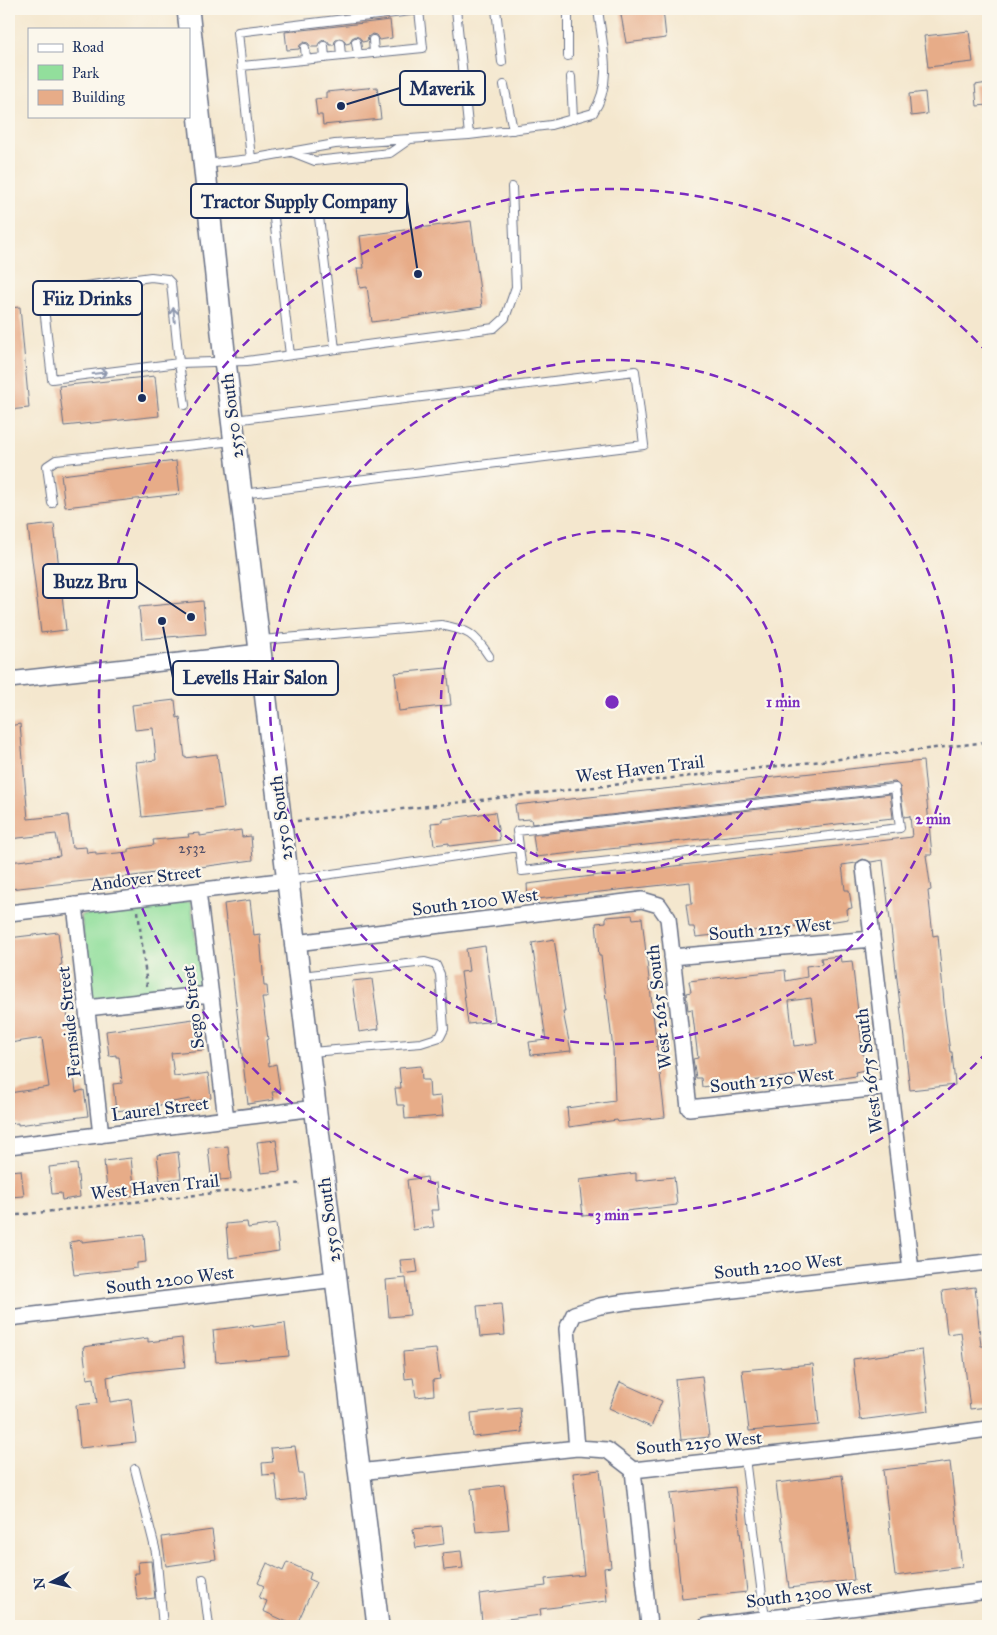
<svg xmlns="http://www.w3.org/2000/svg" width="997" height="1635" viewBox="0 0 997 1635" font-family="'IM FELL Great Primer',serif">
<rect width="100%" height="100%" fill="#fbf7ec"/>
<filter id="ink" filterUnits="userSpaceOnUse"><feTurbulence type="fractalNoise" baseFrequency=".02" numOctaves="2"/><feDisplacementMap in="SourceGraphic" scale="10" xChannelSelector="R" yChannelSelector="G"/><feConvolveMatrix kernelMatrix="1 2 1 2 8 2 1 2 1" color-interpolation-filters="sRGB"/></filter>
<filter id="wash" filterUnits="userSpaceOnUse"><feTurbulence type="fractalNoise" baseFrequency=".0096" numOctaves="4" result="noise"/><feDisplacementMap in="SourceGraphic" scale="20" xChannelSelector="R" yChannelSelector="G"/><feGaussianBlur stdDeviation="1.12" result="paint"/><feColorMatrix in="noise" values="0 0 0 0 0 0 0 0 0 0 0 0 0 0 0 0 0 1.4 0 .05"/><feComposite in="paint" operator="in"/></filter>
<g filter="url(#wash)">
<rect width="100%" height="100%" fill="#f4e7ce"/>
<path fill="#92df9c" stroke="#56877d" d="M191 901 202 990 92 1004 81 915Z"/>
<g id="blocks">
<path fill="#e7ac88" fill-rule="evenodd" d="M620 9H663L666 38 626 43Z
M390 20 392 38 379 40 376 35 372 34 368 37 367 41 362 42 360 38 356 36 352 38 350 43 346 44 343 39 339 38 335 41 334 45H330L327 41 323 40 319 43 318 47H311L308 43 304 42 300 45 299 49 287 50 285 32Z
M969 31 973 62 928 67 924 36Z
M988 83V105L977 106 975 85Z
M377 87 381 119 323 125 322 115H317L315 99 326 98V92Z
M925 92 927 114 911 116 909 94Z
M471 221 482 307 372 322 367 287 360 288 357 268H364L360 236Z
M20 307 29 408 9 410V308Z
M155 376 159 416 64 426 59 386Z
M176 461 180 494 65 507 61 475Z
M54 524 66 630 41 633 28 527Z
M203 601 206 634 142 639 139 607Z
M447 668 451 705 399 711 395 673Z
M175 700 177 718 180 717 185 758 217 754 224 808 142 817 136 762 156 760 153 728 135 730 132 705Z
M20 724 28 819 68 815 72 848 86 847 87 853 96 852V855L128 852V849L154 845 153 840 189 837 188 834 200 833V836L241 830 242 837 251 836 253 860 133 876 9 889V862L60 856 56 834 9 839V726Z
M923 761 932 855H926L931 890 928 891 933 936 938 935 945 1014 950 1052H952L955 1085 910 1090 883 860 871 862 863 859 856 863 842 865 845 890H849L852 908 847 909 848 919 816 924 696 937 694 927H689L686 904H692L690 882 528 900 527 884 912 837 910 816 904 817 900 787 895 782 532 824 531 819 517 820 515 805Z
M890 794 893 818 536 857 533 835Z
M495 812 500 840 449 846V843L434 845 431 823 443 822V819Z
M250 900 254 935 260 934 264 986H267L268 997H262L268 1039 266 1040 269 1066 276 1064 280 1091 272 1092 274 1100 248 1104 224 904Z
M632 915 633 919 642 918 665 1117 618 1122 617 1120 569 1127 567 1108 615 1101 613 1049 607 998 606 999 601 956H599L596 923 606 922V917Z
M58 932 62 964 60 965 75 1067H73L76 1092 84 1090 88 1116 18 1125V1123L9 1124V1093L49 1087 42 1038 10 1043 9 1032V938Z
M554 939 565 1012H563L571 1051 531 1055 529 1042 546 1040 532 943Z
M485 946 495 1021 468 1024 461 972 469 971 466 949Z
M840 956 841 962 852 961 865 1070 855 1072 856 1076 829 1080 828 1075 818 1076 817 1073 702 1087 701 1078H696L693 1059 698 1058 694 1025 692 1009 688 1010 686 993 691 992 689 981 785 970 786 981 807 977 806 966 822 964 821 958ZM811 998 817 1043 794 1046 789 1001Z
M372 979 379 1029 359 1032 352 981Z
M201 1018 204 1050 171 1053 174 1076 182 1075V1077L208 1073 211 1098 191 1102 190 1099 161 1104V1105L116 1111 113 1084 122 1083 119 1057H116V1055L109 1056 106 1031Z
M421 1066 422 1080H429L430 1097 441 1096 443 1116 405 1119 404 1105H397L395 1088H401L399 1068Z
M276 1140 280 1171 261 1173 257 1142Z
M228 1146 231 1179 220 1180V1174L211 1175 208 1148Z
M178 1152 181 1178 160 1181 157 1155Z
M131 1158 135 1195 108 1199 104 1161Z
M77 1164 80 1197 62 1200 61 1193 52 1194 49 1167Z
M21 1170 24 1196 9 1197V1171Z
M636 1173V1181L674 1177 677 1205 583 1216 579 1180Z
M427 1177 428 1184 436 1183 439 1210H431L434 1227 413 1230 407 1180Z
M247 1222 248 1228 276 1224 279 1251 229 1258 226 1224Z
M144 1235 146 1262 137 1263V1268L74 1275 70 1242 82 1240V1242Z
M416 1259 418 1272 402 1274 400 1260Z
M406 1278 410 1315 389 1317 386 1280Z
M975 1287 981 1346H988V1407L970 1409 961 1332 947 1334 942 1291Z
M502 1304 505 1335 480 1337 477 1306Z
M285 1323 289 1356 216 1362 213 1330 253 1325V1327Z
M148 1338V1342L182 1338 185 1367 133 1372 107 1377 110 1402 131 1399 136 1442 80 1448 76 1405 97 1403 94 1378 87 1379 83 1347Z
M436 1349 440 1379 433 1380 434 1395 416 1397 413 1378 405 1379 403 1352Z
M922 1350 929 1411 860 1420 853 1359Z
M813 1364 819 1425 749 1431 742 1370Z
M702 1376 709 1437 681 1440 675 1379Z
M620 1382 662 1401 651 1427 609 1408Z
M520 1408 522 1432 473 1437 471 1413Z
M295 1446 299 1474H303L306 1498 278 1501 275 1474 263 1475 262 1463 273 1462 271 1448Z
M950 1462 962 1567 895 1576 883 1470Z
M600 1470 611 1567 604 1568 607 1601 540 1609 541 1615 482 1622 479 1594 546 1586 545 1579 584 1575 573 1473Z
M842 1475 854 1580 789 1588 776 1483Z
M504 1485 509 1529 476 1532 471 1489Z
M735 1487 747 1592 682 1599 670 1494Z
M442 1526 444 1544 416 1548 413 1529Z
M212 1530 216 1559 166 1566 162 1537Z
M461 1551 463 1568 444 1570 442 1553Z
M151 1561 155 1598 137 1600 134 1573H139L138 1562Z
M287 1562 311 1573 309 1579 316 1582 296 1626 263 1611 267 1601 259 1598 264 1586 258 1583 267 1563 283 1571Z"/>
</g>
</g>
<g filter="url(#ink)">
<use href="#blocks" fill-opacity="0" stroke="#676f85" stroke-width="1"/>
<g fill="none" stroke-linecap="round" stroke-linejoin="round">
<g stroke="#676f85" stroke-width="10">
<path id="lane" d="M456 9 469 135
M496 9 502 62
M568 9V56
M373 40 374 53
M356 42 358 54
M340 44 341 56
M324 46 325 58
M305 48 306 59
M242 66 423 48 419 10 430 9
M571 77 573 119
M504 85 513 130
M292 152 315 161 390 153 410 139
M251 159 335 144 469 135 551 125 593 113C614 82 602 44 598 9
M205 164 251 159 238 32 419 10V9
M290 355 273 210 277 204 310 199 317 201 335 349
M185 405 179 363 171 283 167 279 151 277 63 289 43 299 52 379 179 363 247 361 494 328 505 318 516 287 512 187
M234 420 635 371 644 445 242 494
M52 503 47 466 56 460 233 441
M261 640 441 625C468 630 474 633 489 656
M290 880 519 847 517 831 895 788 900 828 522 871 519 847
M301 976 425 962 436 965 440 974 444 1029 440 1037 421 1043 311 1052
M745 1458 765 1619
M135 1469 156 1552 163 1626
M203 1579 209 1626"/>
</g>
<g stroke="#676f85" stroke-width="18">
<path id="street" d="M9 680 260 652
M864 868 911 1270
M198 891 226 1119
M75 905 101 1135
M9 913 288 880
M296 943 642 900 659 905 668 918 689 1108 890 1087
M672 957 872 939
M87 1008 210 994
M9 1146 316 1108
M9 1318 336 1279
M577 1448 567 1329 574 1314 600 1306 625 1302 988 1262
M633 1470 649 1626
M359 1472 577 1448 607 1450 633 1470 898 1441 988 1429
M706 1626 988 1591"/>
</g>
<g stroke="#676f85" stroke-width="24">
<path id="secondary" d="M188 9 225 361 378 1626"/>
</g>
<path stroke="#676f85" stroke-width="2.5" stroke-dasharray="4 4" stroke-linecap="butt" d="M297 821 988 742
M138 911 147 986
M9 1216 303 1183"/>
<use href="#lane" stroke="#fff" stroke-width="8"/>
<use href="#street" stroke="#fff" stroke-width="15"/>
<use href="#secondary" stroke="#fff" stroke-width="21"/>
</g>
<defs><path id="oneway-shaft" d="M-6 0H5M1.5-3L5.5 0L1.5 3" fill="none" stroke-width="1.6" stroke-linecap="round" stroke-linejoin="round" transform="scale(1.25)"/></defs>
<g stroke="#8d97ae">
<use href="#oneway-shaft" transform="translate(174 315) rotate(-96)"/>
<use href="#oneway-shaft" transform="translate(100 373) rotate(-7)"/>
</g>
</g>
<g fill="none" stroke="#7b2cbf" stroke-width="2.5" stroke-dasharray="9 6">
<circle cx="612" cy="702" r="171"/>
<circle cx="612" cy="702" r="342"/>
<path d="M987 1052A513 513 0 1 1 987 352"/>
</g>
<g text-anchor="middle" stroke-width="4.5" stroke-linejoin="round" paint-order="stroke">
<g font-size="15" fill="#4e4e68">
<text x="192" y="853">2532</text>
</g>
<g font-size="18" fill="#1b2f5e" stroke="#fbf7ec">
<text transform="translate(232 416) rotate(-97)" y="6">2550 South</text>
<text transform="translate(640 769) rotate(-7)" y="6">West Haven Trail</text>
<text transform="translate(281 818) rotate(-97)" y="6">2550 South</text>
<text transform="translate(146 878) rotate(-7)" y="6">Andover Street</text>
<text transform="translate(475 902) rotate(-7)" y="6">South 2100 West</text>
<text transform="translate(770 929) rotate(-5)" y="6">South 2125 West</text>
<text transform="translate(193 1007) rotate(-97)" y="6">Sego Street</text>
<text transform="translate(659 1007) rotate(-96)" y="6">West 2625 South</text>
<text transform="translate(69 1022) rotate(-96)" y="6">Fernside Street</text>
<text transform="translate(869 1071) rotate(-97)" y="6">West 2675 South</text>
<text transform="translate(772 1080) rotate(-6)" y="6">South 2150 West</text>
<text transform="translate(160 1109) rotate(-7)" y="6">Laurel Street</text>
<text transform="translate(155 1187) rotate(-6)" y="6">West Haven Trail</text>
<text transform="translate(329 1220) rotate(-97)" y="6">2550 South</text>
<text transform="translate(778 1266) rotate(-6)" y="6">South 2200 West</text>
<text transform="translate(170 1280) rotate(-7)" y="6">South 2200 West</text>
<text transform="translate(699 1443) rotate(-5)" y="6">South 2250 West</text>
<text transform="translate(809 1594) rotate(-7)" y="6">South 2300 West</text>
</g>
</g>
<circle cx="612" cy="702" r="8" fill="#7b2cbf" stroke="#fbf7ec" stroke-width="2.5"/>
<g font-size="15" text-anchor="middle" font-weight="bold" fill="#7b2cbf" stroke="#fbf7ec" stroke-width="4.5" stroke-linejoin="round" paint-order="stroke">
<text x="783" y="707">1 min</text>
<text x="933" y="824">2 min</text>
<text x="612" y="1220">3 min</text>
</g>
<path fill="none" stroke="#1b2f5e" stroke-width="2" d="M341 106L400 88M418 274L407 201M142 398L142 298M191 617L137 581M162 621L173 678"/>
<g fill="#1b2f5e" stroke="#fbf7ec" stroke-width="2">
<circle cx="341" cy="106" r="5"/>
<circle cx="418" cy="274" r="5"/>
<circle cx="142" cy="398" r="5"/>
<circle cx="191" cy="617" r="5"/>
<circle cx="162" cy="621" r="5"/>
</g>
<g fill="#fbf7ec" stroke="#1b2f5e" stroke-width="2">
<rect x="400" y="71" width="85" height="34" rx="5"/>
<rect x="191" y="184" width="216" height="34" rx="5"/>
<rect x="33" y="281" width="109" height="34" rx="5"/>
<rect x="43" y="564" width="94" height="34" rx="5"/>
<rect x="173" y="661" width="165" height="34" rx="5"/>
</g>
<g font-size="19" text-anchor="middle" font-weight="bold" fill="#1b2f5e">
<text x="442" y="95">Maverik</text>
<text x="299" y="208">Tractor Supply Company</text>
<text x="87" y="305">Fiiz Drinks</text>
<text x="90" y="588">Buzz Bru</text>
<text x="255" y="684">Levells Hair Salon</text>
</g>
<rect width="997" height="1635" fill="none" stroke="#fbf7ec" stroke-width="30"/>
<rect x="28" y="28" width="162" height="90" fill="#fbf7ec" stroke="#a1a7b3"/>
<rect x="38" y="44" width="25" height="8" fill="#ffffff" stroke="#a1a7b3"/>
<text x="72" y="52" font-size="15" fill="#1b2f5e">Road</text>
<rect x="38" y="65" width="25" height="15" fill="#92df9c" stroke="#a1a7b3"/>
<text x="72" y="78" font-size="15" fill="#1b2f5e">Park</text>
<rect x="38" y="90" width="25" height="15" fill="#e7ac88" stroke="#a1a7b3"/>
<text x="72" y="102" font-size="15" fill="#1b2f5e">Building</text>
<g transform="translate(52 1582) rotate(263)" stroke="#fbf7ec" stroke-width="4" paint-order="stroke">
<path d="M0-4L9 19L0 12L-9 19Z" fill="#1b2f5e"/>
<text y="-8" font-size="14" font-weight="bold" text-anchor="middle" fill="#1b2f5e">N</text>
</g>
</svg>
